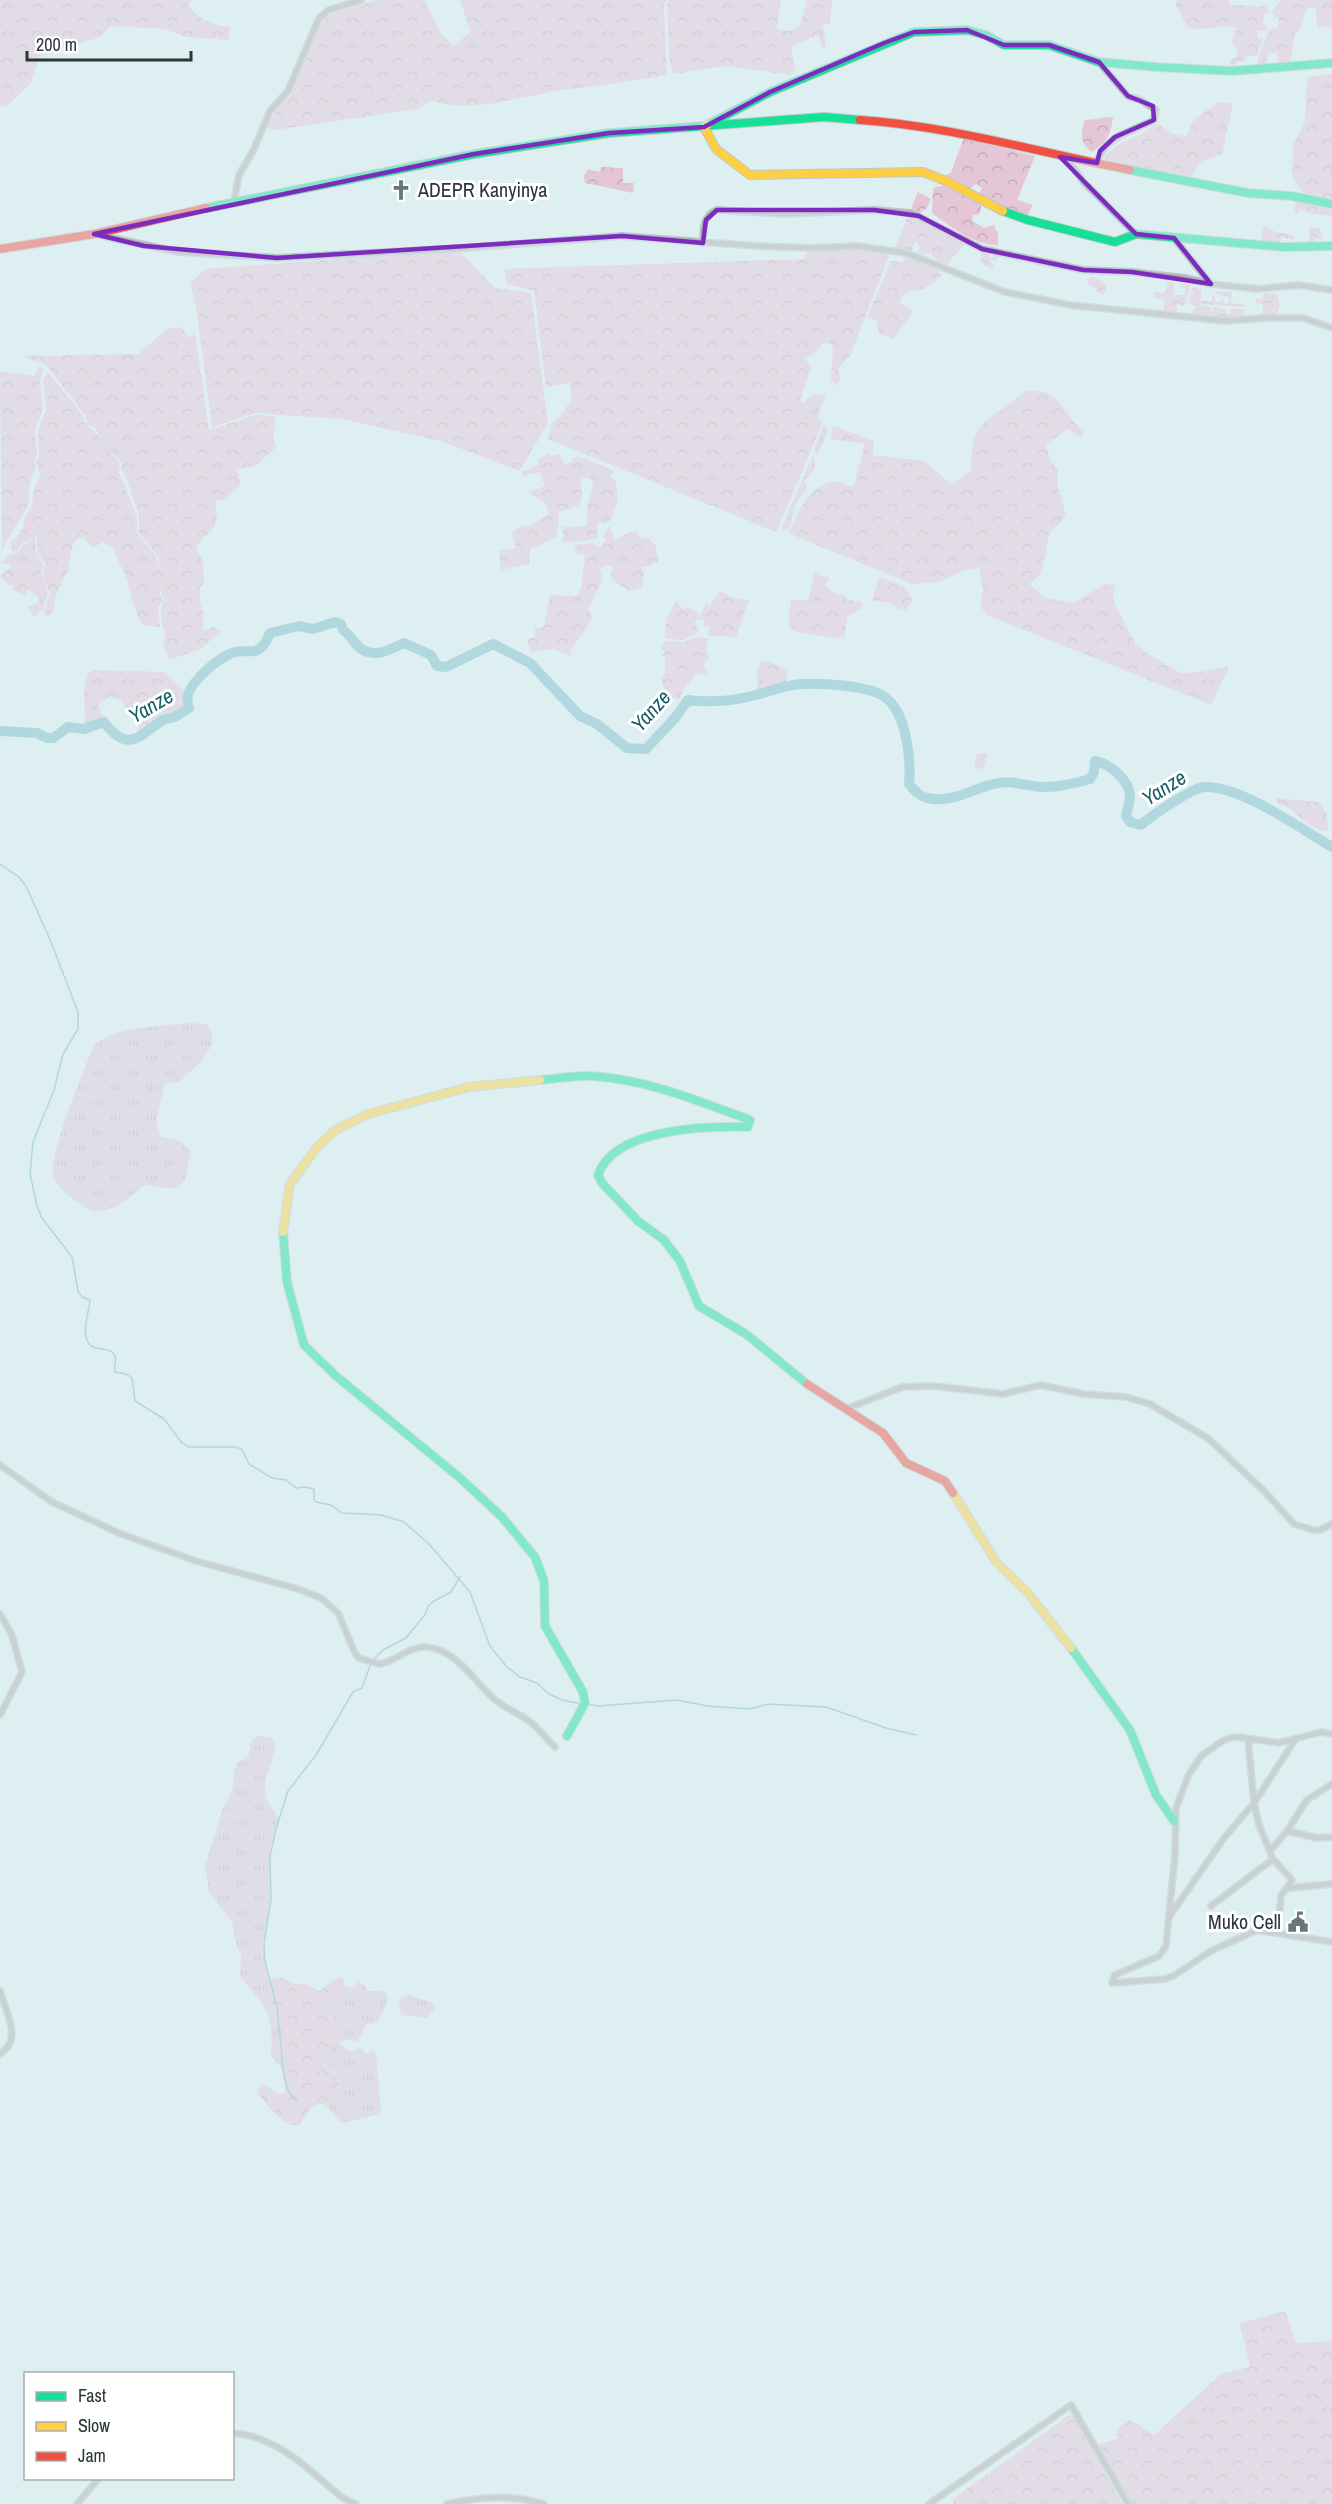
<svg xmlns="http://www.w3.org/2000/svg" width="1332" height="2504" viewBox="0 0 1332 2504" font-family="'Archivo Narrow',sans-serif">
<defs>
<pattern id="grass-tufts" width="24" height="20" patternUnits="userSpaceOnUse" patternTransform="scale(1.5)"><rect width="24" height="20" fill="#e1cbd8"/><path d="M3 7l-1-3M5 7V3M7 7l1-3M15 17l-1-3M17 17v-4M19 17l1-3" fill="none" stroke="#c1afba"/></pattern>
<pattern id="forest-crowns" width="20" height="18" patternUnits="userSpaceOnUse" patternTransform="scale(1.5)"><rect width="20" height="18" fill="#e4c6d6"/><path d="M2 6a3 3 0 1 1 6 0M12 15a3 3 0 1 1 6 0" fill="none" stroke="#c4abb8"/></pattern>
</defs>
<rect width="100%" height="100%" fill="#deeff2"/>
<path fill="url(#grass-tufts)" d="M191 1023 206 1024 212 1033V1045L202 1061 179 1082 165 1084 156 1120 160 1136 180 1141 191 1151 185 1180 176 1189 145 1185C123 1201 121 1209 92 1212 80 1203 60 1192 54 1178 46 1160 85 1067 94 1045 116 1026 162 1026 191 1023Z
M260 1736 271 1738 276 1744C271 1778 252 1785 279 1818L270 1857 271 1899 264 1944 265 1961 277 2007 284 2075 280 2066 271 2056C274 2010 266 2010 240 1976L241 1954 236 1945 232 1922 209 1893 205 1866 222 1811 233 1788 234 1770 238 1762 248 1758 252 1738Z
M358 1982 362 1983 368 1991H383L388 1995 386 2005 378 2022 366 2025 358 2041 343 2040 339 2043 349 2051 359 2048 364 2050 366 2054 371 2050 376 2053 381 2110 379 2114 343 2123C333 2116 330 2105 317 2103L330 2100 339 2087 338 2073 324 2069 331 2011 322 2005 343 1991V1985L351 1988Z
M409 1995 432 2003 435 2009 427 2018 401 2015C399 2007 398 2003 402 1996Z"/>
<path fill="url(#forest-crowns)" d="M0 0H190L188 6C200 19 212 26 230 27L229 40 186 37 165 29 111 26 99 37 39 57 31 83 6 107 0 105Z
M382 0H424L441 33 453 46 471 32 460 0H667L664 6 667 75C630 82 593 86 556 91 519 97 468 114 433 101L417 109 275 130 267 128 278 107 291 95 323 17 364 3Z
M669 0H781L777 29 790 31 800 26 807 0H833L829 24 823 25 826 48H822L818 35 791 46 795 67 791 75 725 66 673 74 669 57 667 5Z
M1178 0H1230V6C1244 3 1254 8 1268 5L1269 13 1264 15 1263 24 1267 26 1266 30 1257 31 1258 38 1263 39 1257 56H1246L1245 61 1237 62 1235 66H1230V60L1236 57 1238 53 1231 42 1237 27C1220 25 1206 31 1188 28L1175 3Z
M1281 0H1332V30L1330 26 1318 28 1315 8 1310 7 1305 12 1301 28 1295 33 1290 63H1279L1277 53H1269L1265 67 1257 68V61L1269 30 1278 28 1279 19 1275 17 1272 11Z
M1332 74V202L1305 196 1292 177 1293 145 1305 122 1307 77Z
M1219 102 1233 104 1222 154 1200 162 1192 176 1142 169 1104 159C1115 143 1121 144 1137 136 1146 132 1147 127 1159 124 1169 132 1174 136 1187 136L1193 120Z
M1113 117C1111 134 1107 142 1092 152 1080 144 1080 133 1085 120Z
M964 138 1035 156 1017 200 1033 205 1027 216 999 206 979 195 982 188 976 184 970 189 944 177 951 172Z
M601 167 623 168V183H634L633 193 585 183 584 176 588 169 599 172Z
M946 185 981 203V211L978 215H973L972 221 984 228 994 225 998 235V245C974 245 951 227 932 213L933 188Z
M918 192 931 199 926 209 918 214 915 211H910Z
M1298 199 1332 208V217C1322 214 1308 215 1300 209L1299 214H1297L1294 208Z
M908 215 921 218 966 243 946 265 939 263 931 253 917 254 920 246 916 242 914 243 912 251 895 248Z
M1263 226C1269 227 1272 231 1276 232 1283 234 1288 232 1294 237L1293 240 1282 237 1280 244 1261 242Z
M1310 227 1319 228 1323 234 1321 240 1317 237 1315 243 1307 244 1311 236 1308 231Z
M844 248 881 251 889 256 850 356 838 368 841 378 838 386 831 380 833 347 830 343 822 344 816 352 805 359 811 367 800 401 804 403 813 394 826 396 819 410V419L823 422 776 532 548 439 552 423 562 414 572 398 569 383 546 387 534 291 507 284 504 269 804 259 807 253Z
M458 250 495 288 531 293 548 424 519 471 441 441 341 419 255 413 212 427 196 306 190 283 206 269Z
M982 251 989 252 990 258 999 255 995 262 992 259 990 261 994 266 992 269 988 265 984 266 980 260Z
M907 256 939 269 941 276C936 281 931 285 924 288 911 294 909 287 899 302L914 311 893 339 879 334 877 321 867 318 891 261 902 262Z
M1094 277 1107 285 1104 293 1102 295 1098 292 1097 289 1088 286 1087 279Z
M1167 282 1174 283 1173 295H1184L1186 288 1180 287 1181 283 1190 285 1185 306 1177 304 1176 314 1164 313V299L1153 298 1154 292 1166 293Z
M1192 288 1201 289V300L1211 302 1213 295 1215 296V301L1221 302 1222 299 1224 300V303L1228 304 1229 297 1216 294 1217 291 1232 292 1231 303 1245 305V307L1200 304V305L1211 307 1212 313 1214 307 1226 310V313L1230 314 1231 309H1244L1243 319 1226 320 1192 317 1193 309 1196 308V306L1188 303Z
M1264 293 1277 294 1280 305 1277 314H1291L1290 317H1263V304L1255 303 1256 299H1262Z
M182 327 188 338 195 334 209 430 256 415 274 416 276 417 273 438 276 447 257 465 237 470 241 484 225 500 215 501C222 537 205 527 196 550L203 560 204 583 200 588V602L204 615 202 631 213 627 222 631 200 649 169 660 163 643 166 635C160 622 159 611 164 598L161 594 160 581V594L163 598 158 608 160 627 142 625C132 605 132 594 125 575 122 566 116 559 114 549L104 542 91 547 85 539 78 538C69 546 72 559 68 570 62 586 55 590 54 610L47 616 44 613 50 592 44 582 43 568 46 565 37 552V535L20 545 18 551H12L11 541 18 537 24 524 23 520 32 506 34 488 41 476 36 463 39 456 38 432 46 409 43 380 48 372C60 390 80 405 87 426 99 432 109 453 120 463L119 472 137 517V533L157 557 159 568V557L139 533V515L126 477 121 470 122 463 109 450 94 427 88 425 85 416 74 400 46 365 21 356 138 354 167 329Z
M40 366 43 369 40 383 43 409 35 430 37 455 34 463 36 469 31 477 28 506 2 549 0 371 34 376Z
M1027 390C1062 390 1062 412 1084 433L1081 438 1068 429 1046 444 1051 462 1058 470V487L1066 515 1060 523 1050 532 1041 574 1029 584 1046 598 1072 603 1106 584 1112 583 1115 587 1113 600 1119 612 1136 645 1146 653 1181 673 1201 672 1229 666 1211 705 987 615 980 606 983 589 979 568 965 570 939 582 912 584 788 533C799 513 808 484 835 482 841 481 848 486 853 487L865 444 830 439 833 426 874 441 873 455 924 461 952 485 972 469C967 419 996 418 1027 390Z
M824 424 828 431 817 456 814 450Z
M549 454 551 456 560 454 561 460 566 464 572 462 573 458 581 457 615 471 611 475 612 479 615 480 618 500 611 519 607 523 598 522 597 539 563 543V527L587 526C587 518 586 509 589 500 591 492 594 490 593 481L587 477 581 479 582 498 579 505 559 512 557 537 530 549 529 564 501 570 499 551 516 548 512 533 523 525 528 527 549 514 545 503 528 492 545 486 540 472 522 476V471L528 470 539 464 538 459Z
M813 455C818 465 813 474 804 480L807 485 806 490 796 503 789 528 785 531 781 530Z
M609 526 615 540 630 532H637L641 539 648 537 655 545 659 560 649 566 641 567 644 574 642 587 629 591 613 580 611 576 612 567 605 565 600 569 603 579 588 610 593 616C589 627 577 641 570 651L571 656 554 649 532 652 527 640 535 637V628L544 627 550 595 577 596 581 588 585 555 576 553 575 545 593 543 597 547 602 546 606 539 603 537Z
M35 537 36 552 43 566 41 573 48 593 43 611H40L37 615 33 616 28 607 38 603 39 598 27 589 25 595 13 590V586L5 582 0 576 11 567V565L1 563 6 559V556L19 552 21 547Z
M815 572 819 576 830 577 825 586 835 593 843 595 846 599 857 602 859 600 864 606 847 617 844 639 800 633 794 631 789 626V610L792 600H808Z
M879 577 904 586 913 599 906 610 897 608 888 602 872 601Z
M720 591 734 598 749 600 736 637 708 636 709 626 704 625V621L697 619 694 624 698 627V633L681 640 665 638 666 620 676 600 684 611 687 607 699 613V619L706 603 710 606Z
M695 638H708L706 649 709 658 703 665 709 676 696 673 684 689 679 700 674 698 667 700 661 678 665 673V657L662 655 665 652 661 649 665 641 683 642Z
M761 660 778 665 788 671 785 685 758 694 757 672Z
M95 670 165 672 183 690 185 705 173 714 163 713 152 726 135 737 142 716 130 715 121 700 110 697 98 705 104 718 85 725 84 690 88 673Z
M983 753 988 754 983 769 974 768 977 754Z
M1275 798 1319 802 1327 815 1328 831C1307 831 1296 808 1278 803Z
M280 1977 295 1984H305L319 1991 339 1977 344 1980 343 1991 339 2000H329L322 2005 334 2014C335 2023 335 2036 332 2045 330 2055 322 2058 324 2069L341 2076 335 2095 330 2100 311 2107 300 2125C286 2129 262 2102 257 2090L263 2084 278 2094 285 2093 277 2007 269 1980Z
M1285 2311 1296 2343 1332 2341V2504H1130L1097 2445 1117 2439 1118 2428 1130 2420 1154 2435 1221 2374 1250 2367 1240 2323Z
M1072 2413 1122 2504H953V2499Z"/>
<g fill="none" stroke-linecap="round" stroke-linejoin="round">
<path stroke="#7bbcc7" stroke-width="1.5" d="M0 864 19 877 26 886 51 942 78 1012V1029L63 1054 54 1090 33 1142 30 1174 37 1206 42 1218 72 1257 78 1291 82 1297 90 1300C89 1314 77 1343 96 1348 103 1350 109 1348 114 1354 118 1359 113 1366 115 1372L126 1374 132 1378 135 1401 164 1419 182 1443 189 1447H236L242 1449 249 1464 272 1478 286 1480 296 1488 304 1487 314 1489V1499L316 1502 331 1505 342 1513 381 1515 404 1522 429 1544 470 1592 490 1646 507 1667 520 1677 537 1683 549 1694 562 1700 582 1704
M375 1658 383 1650 406 1638 424 1616 429 1605 434 1601 451 1592 460 1577
M587 1704 598 1706 677 1700 707 1706 750 1709 768 1704 826 1707 886 1728 916 1735
M295 2100 288 2090 284 2076 277 2007 265 1961 264 1944 271 1899 270 1857 276 1829 288 1791 316 1755 353 1692 362 1688 370 1666"/>
<path stroke="#7bbcc7" stroke-width="10" d="M0 731 37 733 47 738H53L68 727 84 729 104 722C128 754 139 736 163 720 168 717 172 719 176 716 181 714 184 711 189 708 188 704 187 698 188 694 194 679 217 659 232 653 240 650 248 652 255 651 264 648 267 640 270 633L299 626 313 629 335 622 341 624 343 630C350 635 351 638 356 644 370 661 389 650 404 643L431 655 437 666 446 667 493 644 530 663 580 716 597 724 627 748 646 749 675 718 688 700C711 703 733 701 756 695 771 691 786 685 801 684 820 683 871 685 886 698 907 714 911 760 909 784 914 790 919 796 927 798 952 803 968 791 990 785 1012 778 1025 787 1045 787 1060 787 1076 783 1090 779L1094 772 1095 761C1110 764 1130 780 1130 797 1130 803 1127 810 1126 816L1130 822 1141 825C1151 816 1192 788 1204 787 1240 785 1301 829 1332 847"/>
<g stroke="#bbc9cb" stroke-width="8">
<path id="street" d="M1067 159 1084 182 1136 234
M1097 163C1106 134 1131 133 1154 120L1156 110 1141 100 1128 96 1099 62
M234 201 239 175 254 149 270 111 288 91 319 18 329 10 361 0
M98 235 178 252 277 258 466 248 622 236 757 246 811 248 857 246 906 253 1005 292 1070 305 1226 321 1264 318H1303L1332 328
M1174 238 1210 283
M703 243C703 230 703 215 717 210L784 214 874 210 911 213 982 249 1083 270 1132 272 1185 278 1211 284 1258 289 1298 285 1332 290
M846 1409 902 1387 934 1386 1003 1394 1041 1385 1083 1394 1126 1397 1150 1404 1209 1439 1265 1492 1294 1524 1313 1530H1320L1332 1524
M0 1465 52 1502 121 1534 196 1561 298 1589 321 1598 338 1613 355 1653 359 1658 379 1664C395 1662 409 1646 426 1647 456 1649 474 1681 494 1699 505 1708 518 1713 529 1721 539 1728 546 1739 555 1747
M0 1614 12 1635 22 1672 0 1715
M1332 1734 1321 1732 1279 1743 1238 1737 1230 1738 1221 1742 1201 1756 1188 1776 1176 1808 1175 1855 1166 1946 1159 1956 1115 1975 1112 1983 1165 1979 1175 1975 1211 1951 1257 1930 1332 1942
M1248 1739 1254 1803 1259 1825 1273 1859 1292 1880 1281 1896 1279 1918 1270 1932
M1287 1831 1307 1800 1332 1784
M1270 1851 1287 1831 1317 1838 1332 1837
M1288 1888 1332 1884
M1211 1906 1273 1859
M1169 1917 1224 1838 1254 1803 1295 1740
M0 1991C6 2013 23 2039 0 2054
M232 2433C266 2435 293 2455 318 2477 331 2487 340 2499 356 2504
M77 2504 99 2478
M447 2504C481 2497 510 2494 544 2504
M929 2504 1071 2405 1128 2504"/>
</g>
<g stroke="#bbc9cb" stroke-width="10">
<path id="fast" d="M707 125 770 92 914 32 967 30 986 35 1004 45H1049L1099 62 1156 67 1232 71 1332 63
M1130 170 1248 193 1291 196 1332 204
M206 208 474 154 609 133 824 117 860 120
M1003 211 1028 220 1115 242 1136 234 1284 247 1332 246
M540 1080C556 1079 574 1075 591 1076 646 1079 698 1101 750 1120L748 1127C706 1126 614 1128 598 1175L602 1183 638 1221 664 1240 680 1261 699 1306 746 1334 807 1384
M283 1232 287 1282 304 1345 336 1376 460 1478 502 1517 535 1557 544 1581 545 1626 583 1692 585 1703 567 1736
M1071 1648 1130 1730 1156 1795 1174 1821"/>
</g>
<g stroke="#bbc9cb" stroke-width="10">
<path id="slow" d="M707 125 704 127 716 149 750 175 923 172 946 181 1003 211
M283 1232 290 1184 317 1147 337 1129 368 1114 469 1087 540 1080
M953 1493 997 1563 1028 1593 1071 1648"/>
</g>
<g stroke="#bbc9cb" stroke-width="10">
<path id="jam" d="M860 120C951 126 1040 153 1130 170
M0 249 94 234 206 208
M807 1384 883 1433 906 1463 945 1481 953 1493"/>
</g>
<use href="#street" stroke="#b0adb1" stroke-width="5"/>
<use href="#fast" stroke="#16e098" stroke-width="8"/>
<use href="#slow" stroke="#ffcf43" stroke-width="8"/>
<use href="#jam" stroke="#f24e42" stroke-width="8"/>
</g>
<path d="M0 0H1332V2504H0ZM967 30 1004 45H1049L1099 62 1128 96 1153 106 1154 120 1115 137 1100 151 1097 163 1060 157 1136 234 1174 238 1211 284 1132 272 1083 270 982 249 919 216 874 210H717L706 220 703 243 622 236 277 258 144 246 94 234 474 154 609 133 704 127 770 92 884 43 914 32Z" fill="#deeff2" fill-opacity=".55" fill-rule="evenodd"/>
<path fill="none" stroke="#7b2cbf" stroke-width="4.5" stroke-linejoin="round" d="M967 30 1004 45H1049L1099 62 1128 96 1153 106 1154 120 1115 137 1100 151 1097 163 1060 157 1136 234 1174 238 1211 284 1132 272 1083 270 982 249 919 216 874 210H717L706 220 703 243 622 236 277 258 144 246 94 234 474 154 609 133 704 127 770 92 884 43 914 32Z"/>
<defs>
<g id="church-bare" transform="scale(1.62)"><path d="M-1.2-6h2.4v3.5h3.3v2.4h-3.3V6h-2.4V-.1h-3.3v-2.4h3.3Z" fill="#687678" stroke="#fff" stroke-width="2.5" paint-order="stroke"/></g>
<g id="civic-bare" transform="scale(1.62)"><path d="M-.6-6.5H3V-4.5H.6V-3L4-1V1h2V6H-6V1h2V-1L-.6-3ZM-1.2 2.5V6h2.4V2.5Z" fill="#687678" stroke="#fff" stroke-width="2.5" paint-order="stroke"/></g>
</defs>
<g fill-rule="evenodd">
<use href="#church-bare" x="401" y="190"/>
<use href="#civic-bare" x="1298" y="1922"/>
</g>
<g text-anchor="middle" stroke-width="6" stroke-linejoin="round" paint-order="stroke">
<g font-size="20" fill="#293537" stroke="#fff" text-anchor="start">
<text x="418" y="197">ADEPR Kanyinya</text>
<text x="1281" y="1929" text-anchor="end">Muko Cell</text>
</g>
<g font-size="21" font-style="italic" fill="#165d68" stroke="#fff">
<text transform="translate(151 706) rotate(-30)" y="7">Yanze</text>
<text transform="translate(651 711) rotate(-48)" y="7">Yanze</text>
<text transform="translate(1164 788) rotate(-32)" y="7">Yanze</text>
</g>
</g>
<rect x="24" y="2372" width="210" height="108" fill="#ffffff" stroke="#a9aeaf" stroke-width="1.5"/>
<rect x="36" y="2392" width="30" height="9" fill="#16e098" stroke="#a9aeaf" stroke-width="1.5"/>
<text x="78" y="2402" font-size="18" fill="#293537">Fast</text>
<rect x="36" y="2422" width="30" height="9" fill="#ffcf43" stroke="#a9aeaf" stroke-width="1.5"/>
<text x="78" y="2432" font-size="18" fill="#293537">Slow</text>
<rect x="36" y="2452" width="30" height="9" fill="#f24e42" stroke="#a9aeaf" stroke-width="1.5"/>
<text x="78" y="2462" font-size="18" fill="#293537">Jam</text>
<path d="M27 51v9h164v-9" fill="none" stroke="#293537" stroke-width="3"/>
<text x="36" y="51" font-size="18" fill="#293537" stroke="#ffffff" stroke-width="4.5" paint-order="stroke">200 m</text>
</svg>
